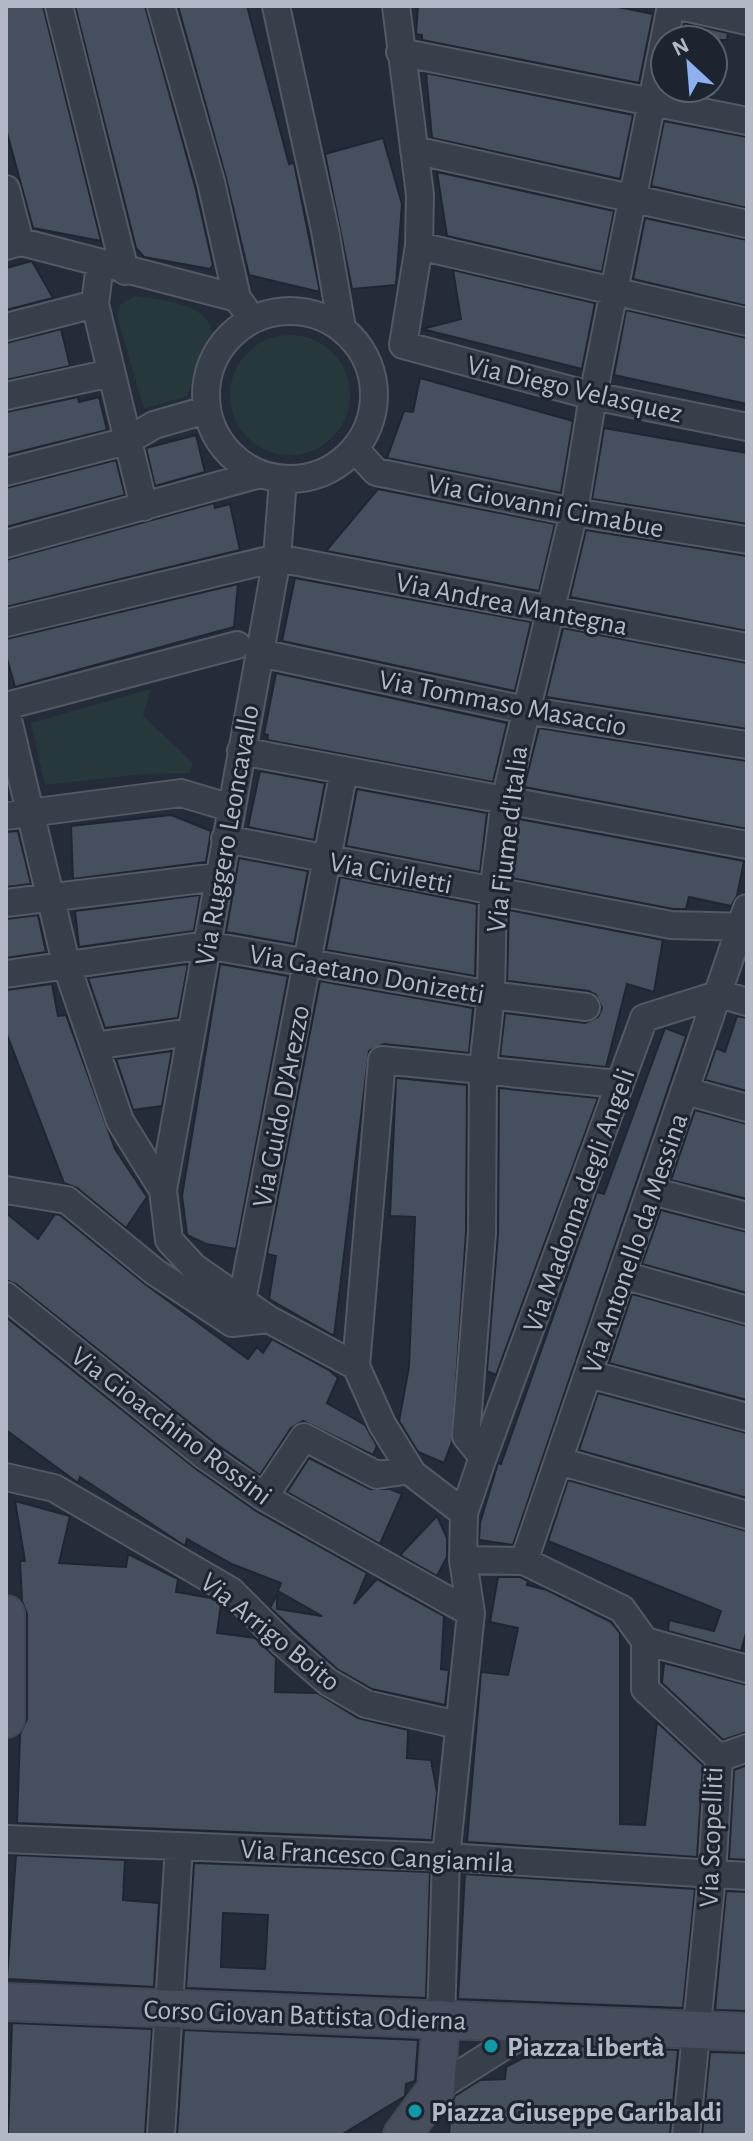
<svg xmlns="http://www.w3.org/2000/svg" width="753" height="2141" viewBox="0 0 753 2141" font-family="'Alegreya Sans',sans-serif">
<rect width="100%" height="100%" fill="#242c3a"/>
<path fill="#26383b" d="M136 296C161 300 206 303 212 331L187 396 144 409 117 316 121 304Z
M230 395a60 60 0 1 1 120 0a60 60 0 1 1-120 0Z
M151 689 143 716 193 763 190 773 143 774 45 785 31 723Z"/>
<path fill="#454f5e" stroke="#1f2631" stroke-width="2" fill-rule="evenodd" d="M6 6H43L101 241 33 228 6 129Z
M75 6H145L195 186 213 265 210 269 144 257 136 248Z
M178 6H247L289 164 294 163 320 292 249 275 226 178Z
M418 6H613L653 14 639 83 422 40V35L416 34Z
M684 23 728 33 727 40H681Z
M426 73 633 115 620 179 432 138Z
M664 121 747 137V208L651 186Z
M383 138 402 204 396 285 352 289 325 154Z
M437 172 614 211 602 272 447 236Z
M645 218 747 240V306L633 279Z
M32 261 53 298 6 310V268Z
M453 270 595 303 582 369 422 329 461 319Z
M626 310 747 338V404L614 375Z
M61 329 70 366 6 380V343Z
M420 378 573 421 561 493 387 458 404 411 413 412Z
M78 397 79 402 99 397 107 430 6 455V412Z
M604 428 747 453V524L592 499Z
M196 435 205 472 155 486 146 448Z
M116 460 125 495 6 527V488Z
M378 489 555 524 539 591 326 551Z
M214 503 215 508 230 504 240 550 6 607V560Z
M586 530 747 556V631L570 597Z
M295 578 531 622 515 691 282 641Z
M238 584 234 627 15 687 6 655V639Z
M563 628 747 663V729L546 697Z
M276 673 507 723 493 782 267 740 268 735 264 734Z
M539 728 747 761V829L524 787Z
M260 771 325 783 314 840 248 827Z
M357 789 487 813 480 872 346 846Z
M171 815 211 831 206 862 73 879 71 826Z
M519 819 744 861 737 896 731 906 689 897 686 909H673L511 878Z
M18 831 31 884 6 887V832Z
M239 858 308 871 294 944 226 932Z
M340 877 477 904 475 976 326 950Z
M200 895 194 931 79 947 75 911Z
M509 910 663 940 654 992 627 984 606 1067 500 1056 505 1013 585 1023 598 1017 602 1008 596 995 589 991 507 981Z
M38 915 46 952 6 958V919Z
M188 964 178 1018 105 1028 88 978Z
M220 964 288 976 236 1249 206 1244 187 1235 182 1196Z
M320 981 473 1008 469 1053 384 1044 369 1051 334 1336 269 1299 276 1256 267 1254Z
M52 984 58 1016 66 1015 115 1149 147 1197 126 1228 77 1188 64 1183 6 1032V990Z
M737 1016 747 1018V1091L705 1080 716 1048 725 1052Z
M665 1028 686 1036 513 1545 479 1540 480 1523 498 1463 501 1464 597 1192 604 1194Z
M172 1051 162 1106 133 1110 116 1059Z
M396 1078H397L467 1085 466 1232 452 1442 444 1463 418 1452 399 1421 409 1367 415 1217 390 1216Z
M499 1088 598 1098 496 1375 487 1371 498 1234Z
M695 1110 747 1124V1199L671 1180Z
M661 1210 747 1232V1293L642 1264Z
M6 1213 38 1239 55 1214 60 1215 145 1284 248 1359 257 1347 263 1353 272 1339 329 1370 338 1378 327 1403 365 1425 377 1446 373 1455 303 1421 291 1428 260 1475 215 1443 16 1284 6 1280Z
M632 1294 747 1326V1400L609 1363Z
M6 1317 196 1469 256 1511 367 1573 354 1604 377 1579 444 1616 441 1669 449 1670 445 1705 372 1689 337 1669 270 1608 277 1594V1609L322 1616 278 1591 281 1583 232 1564 187 1539 185 1546 80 1477 78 1483 6 1430Z
M598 1393 747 1433V1498L579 1450Z
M309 1458 370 1489H390L402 1494 380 1544 287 1492Z
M568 1480 747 1531V1630L741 1651 668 1631 669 1620 714 1631 721 1611 548 1541Z
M15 1501 70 1516 59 1563 126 1567 128 1554 178 1579 176 1592 211 1598 221 1604 217 1633 255 1638 276 1658 275 1692 317 1693 358 1718 408 1730 407 1758 431 1760 437 1792 432 1840 17 1823 20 1734 27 1719V1614L22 1601 20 1561H25Z
M437 1516 447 1538V1557L437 1576 400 1555Z
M498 1577H520L528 1581 527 1585 547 1590 611 1622 620 1633V1824L645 1825 657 1722 703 1765 697 1857 467 1842 481 1672 508 1675 518 1628 490 1622Z
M664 1663 747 1685V1732L723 1740 662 1683Z
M747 1765V1860L729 1859 734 1770Z
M16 1855 125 1860 123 1900 159 1903 154 1987 7 1979Z
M194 1863 430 1872 426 1998 186 1988ZM223 1913 268 1915 265 1969 221 1967Z
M465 1874 695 1889 683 2008 458 1999Z
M726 1891 747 1892V2011L715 2010Z
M12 2023 152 2029 145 2135H8Z
M184 2030 418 2040 415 2081 406 2084 405 2096 341 2135H177Z
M548 2045 678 2050 670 2135H449L451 2105 455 2096 480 2080 505 2079 506 2067Z
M710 2052 747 2053V2135H702Z"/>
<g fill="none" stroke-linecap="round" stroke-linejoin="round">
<g stroke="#535965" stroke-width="30">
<path id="minor" d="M59 6 125 271
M161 6 211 182 237 298
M276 6 325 230 342 328
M396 6 420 195 419 246 403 345
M680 6 747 21
M400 52 747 121
M414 150 747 224
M6 189 20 242 6 246
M6 238 237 298 245 309
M419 246 747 322
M100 264 95 304 144 507
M206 395a84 84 0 1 1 168 0a84 84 0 1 1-168 0Z
M6 327 95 304
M403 345 593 396 747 427
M6 396 111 373
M355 449 376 472 574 512 747 540
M6 472 127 441 154 425 206 410
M283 480 277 558 163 1190 169 1240 194 1267 268 1319 356 1366 382 1424 413 1474 464 1513
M6 544 260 474
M6 623 277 558 747 647
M260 653 525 710 747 745
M6 706 237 645
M6 711 67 967 120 1121 163 1190
M241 751 747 845
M6 816 181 793 231 808
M225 839 671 925 747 927
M6 903 218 877
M6 974 206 945 491 995 586 1007
M94 1046 191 1032
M686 1091 747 1108
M6 1190 67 1200 155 1272 232 1323 268 1319
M652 1191 747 1216
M623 1275 747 1310
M6 1296 205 1456 264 1497 471 1613
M242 1300 344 770
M356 1366 382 1060 618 1084
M589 1374 747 1417
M483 1457 644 1018 720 994 747 1002
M559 1461 747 1515
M6 1477 54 1488 231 1591 283 1643 328 1682 366 1704 458 1725
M264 1497 304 1437 377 1475 410 1470
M463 1560 524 1561 622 1609 645 1641V1689L719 1758 712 1875 686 2135
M524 1561 747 908
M645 1641 747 1669
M719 1758 747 1748
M6 1839 446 1857 747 1876
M441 2019 446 1857 471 1613 463 1560 464 1513 483 1457 466 1436 482 1233 483 1068 491 995 493 893 505 800 574 512 593 396 671 6
M436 2089 539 2024
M161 2135 179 1846"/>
</g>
<g stroke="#414853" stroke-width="40">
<path id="secondary" d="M6 1614V1719
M6 2002 747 2032
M402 2135 436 2089 441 2019"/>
</g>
<use href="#minor" stroke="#373f4a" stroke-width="26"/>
<use href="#secondary" stroke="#464e5d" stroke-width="36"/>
</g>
<g fill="#0f9aa8" stroke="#1d242f" stroke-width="3">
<circle cx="491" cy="2046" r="8"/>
<circle cx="415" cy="2111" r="8"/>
</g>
<g text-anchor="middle" stroke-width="6" stroke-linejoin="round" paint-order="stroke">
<g font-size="28" fill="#b3b9c6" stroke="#1d242f">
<text transform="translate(575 388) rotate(13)" y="10">Via Diego Velasquez</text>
<text transform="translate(546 505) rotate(11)" y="10">Via Giovanni Cimabue</text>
<text transform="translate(512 603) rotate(11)" y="10">Via Andrea Mantegna</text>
<text transform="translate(503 702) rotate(11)" y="10">Via Tommaso Masaccio</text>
<text transform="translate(226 835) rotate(-80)" y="10">Via Ruggero Leoncavallo</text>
<text transform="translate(506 839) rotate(-83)" y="10">Via Fiume d'Italia</text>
<text transform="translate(391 872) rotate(11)" y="10">Via Civiletti</text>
<text transform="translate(367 973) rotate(10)" y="10">Via Gaetano Donizetti</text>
<text transform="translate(280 1106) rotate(-79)" y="10">Via Guido D'Arezzo</text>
<text transform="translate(578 1200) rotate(-70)" y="10">Via Madonna degli Angeli</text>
<text transform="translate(634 1243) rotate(-71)" y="10">Via Antonello da Messina</text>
<text transform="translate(172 1425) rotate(37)" y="10">Via Gioacchino Rossini</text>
<text transform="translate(271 1631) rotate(39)" y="10">Via Arrigo Boito</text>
<text transform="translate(710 1837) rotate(-88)" y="10">Via Scopelliti</text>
<text transform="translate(377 1855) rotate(3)" y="10">Via Francesco Cangiamila</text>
<text transform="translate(305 2014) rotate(2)" y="10">Corso Giovan Battista Odierna</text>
</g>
<g font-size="28" font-weight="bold" fill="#b3b9c6" stroke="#1d242f" text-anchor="start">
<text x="507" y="2056">Piazza Libertà</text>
<text x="431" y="2121">Piazza Giuseppe Garibaldi</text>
</g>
</g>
<rect width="753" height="2141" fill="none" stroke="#b3b9c6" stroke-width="16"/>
<g transform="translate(689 64) rotate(334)"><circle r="38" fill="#1d242f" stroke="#59606b" stroke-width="2"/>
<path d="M0-6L14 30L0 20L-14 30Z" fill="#8db0f1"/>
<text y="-12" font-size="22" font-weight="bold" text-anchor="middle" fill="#b3b9c6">N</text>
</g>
</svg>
